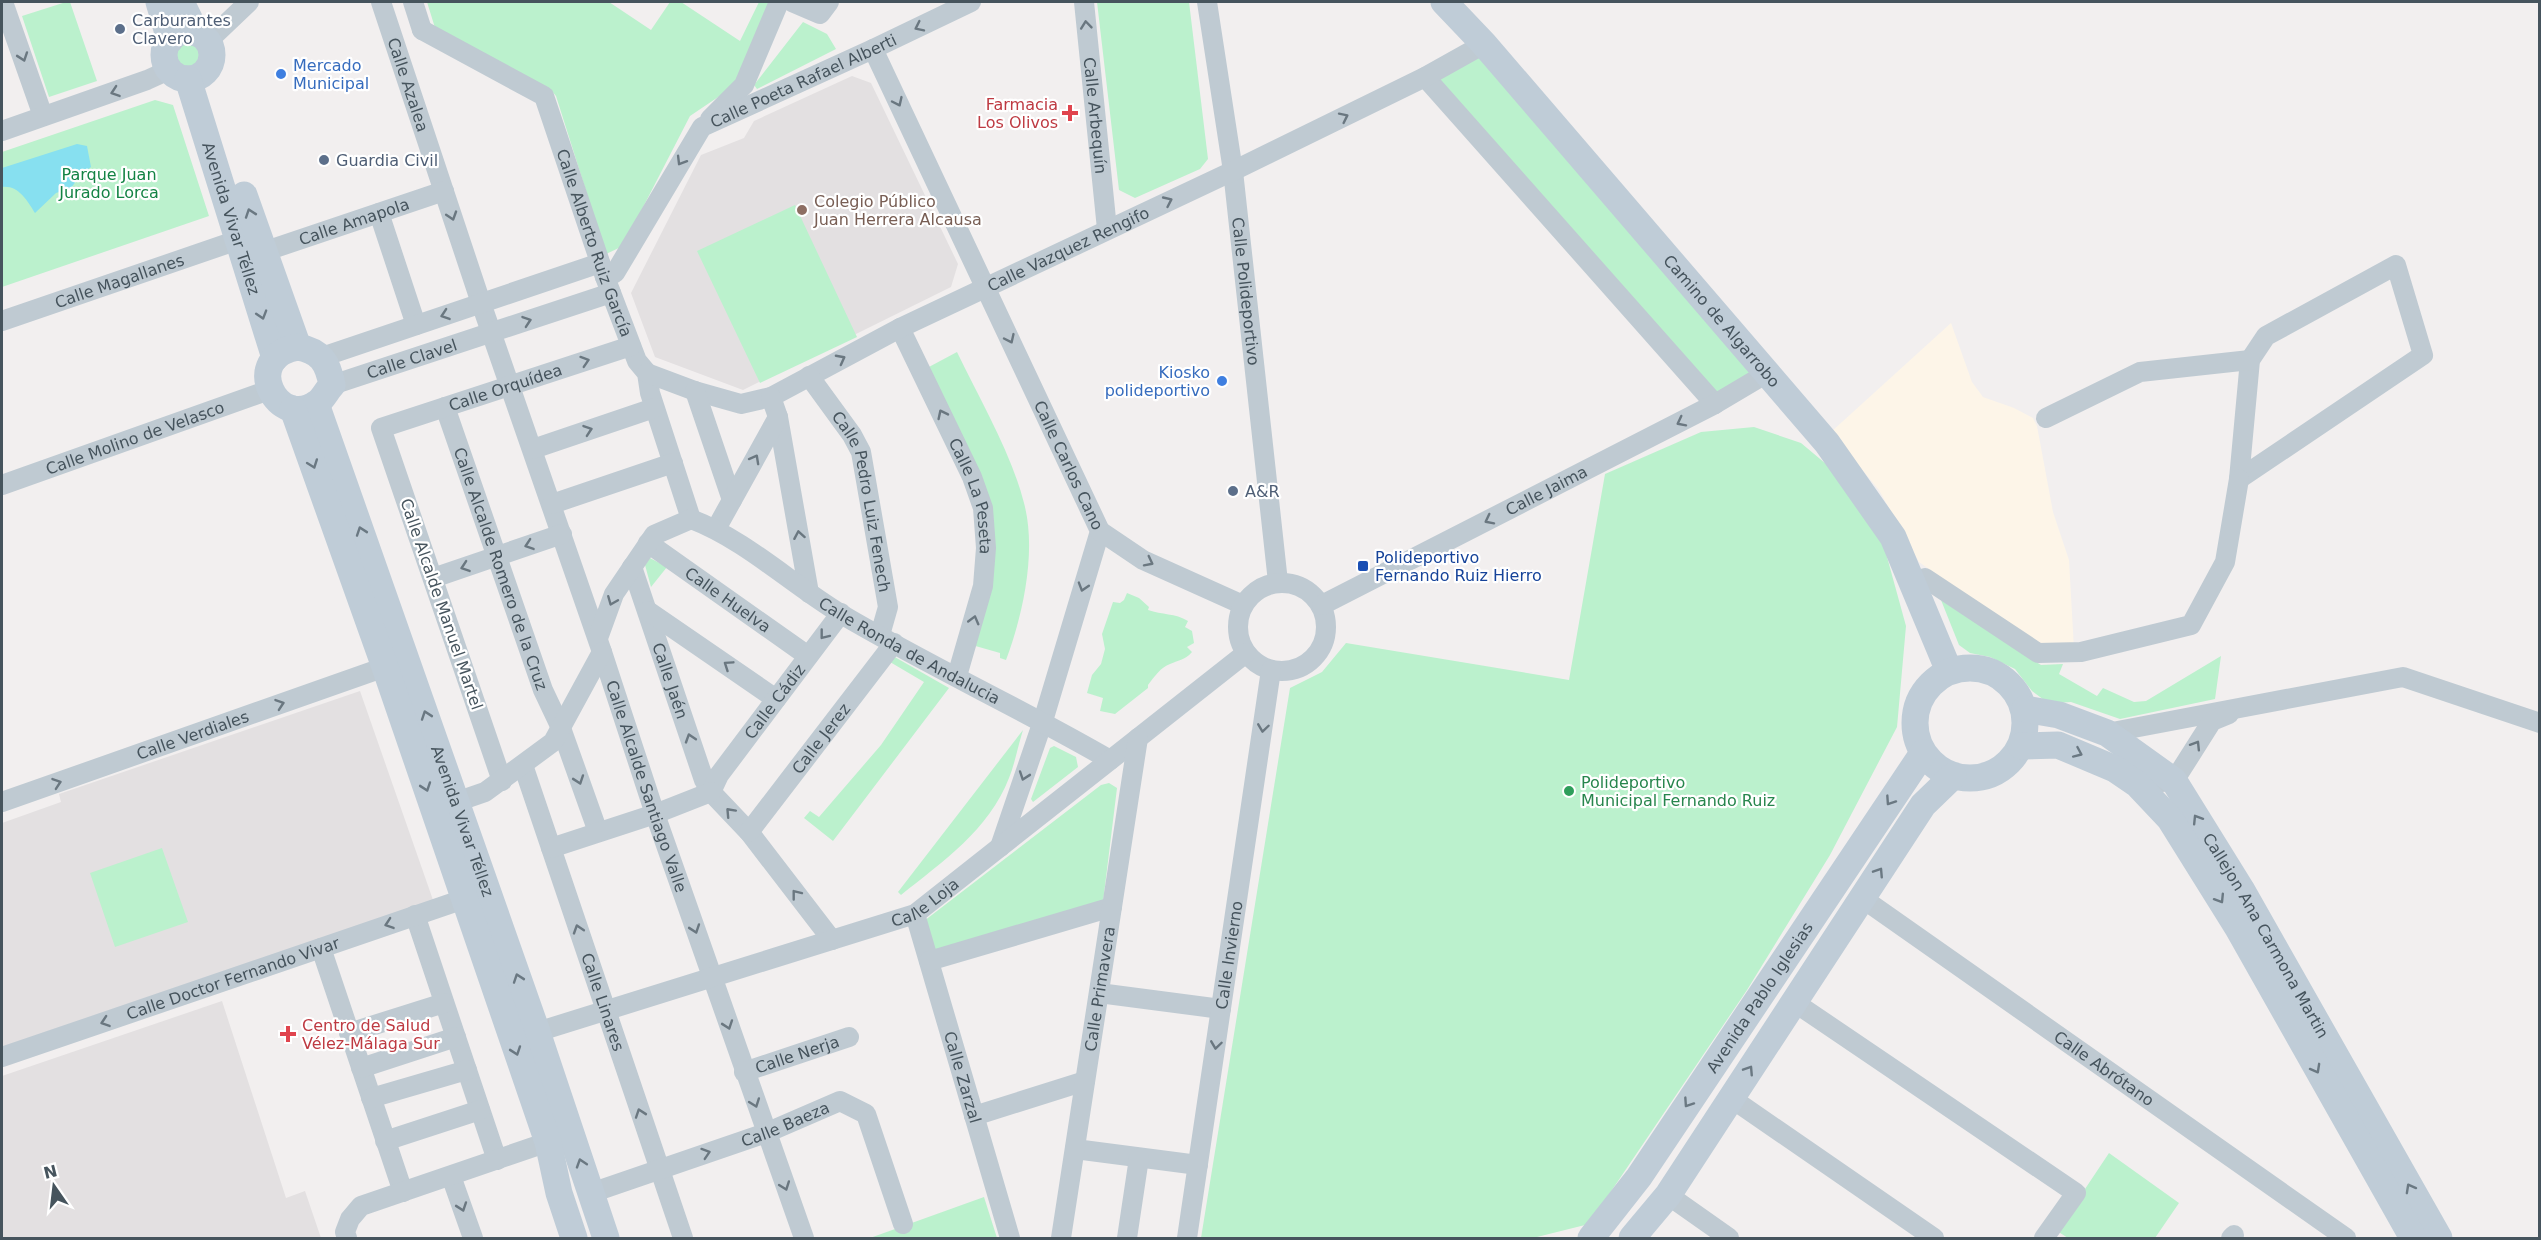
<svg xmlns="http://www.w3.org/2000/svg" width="2541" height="1240" viewBox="0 0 2541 1240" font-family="'DejaVu Sans',sans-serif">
<rect width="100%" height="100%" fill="#f2efef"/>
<path fill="#fdf5e8" d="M1951 323 1972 382 1983 397 2014 408 2033 418 2037 426 2053 512 2069 560 2074 649 2041 648 1919 562 1879 490 1831 432Z"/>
<path fill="#e3e0e1" d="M852 76 871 83 958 264 951 287 743 390 655 357 631 293 701 155 744 138 754 121Z
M360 691 433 900 2 1047V823L61 802 59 794Z
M222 1001 286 1198 305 1191 321 1238H3L2 1234V1076Z"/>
<path fill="#bbf1cd" d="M66 2H70L97 81 49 97 22 16Z
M427 2H609L651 30 670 2H681L740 41 759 2H770L736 85 690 116 623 246 606 254 556 96 551 90 436 31Z
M1097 2H1189L1208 159 1200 169 1135 198 1119 190Z
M803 22 827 34 836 49 757 89 754 85Z
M187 40C198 45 207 50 203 64L194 72 181 69 174 53 181 41Z
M1481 54 1764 371 1716 400 1432 78Z
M155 100 173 105 209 216 2 287V152Z
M795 205 857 337 760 383 697 251Z
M957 352C980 400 1011 452 1024 503 1037 551 1023 615 1006 660L1000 658V653L972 645 992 558 927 368Z
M1754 427 1801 443 1844 479 1884 546 1906 626 1897 727 1830 855 1747 990 1589 1224 1533 1238H1201L1290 688 1322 672 1346 643 1569 680 1605 474 1701 432Z
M650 558 667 567 651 587 645 565Z
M1127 593 1139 598 1149 607 1148 610C1162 615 1175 613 1188 621L1185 627 1192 631 1194 643 1187 647 1192 652C1185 660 1179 660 1170 664 1161 667 1154 677 1148 685V688L1115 714 1100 711 1103 698 1087 693 1092 675 1101 664 1105 649 1102 634 1113 602 1120 603 1124 600Z
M1941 600 2041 665 2063 664 2059 674 2097 696 2103 688 2134 702 2146 701 2221 656 2215 699 2120 719 2071 702 2056 703 2044 700 2032 691 2015 669 1990 657 1970 653 1959 645Z
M893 656 949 688 833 841 804 818 810 811 819 817 881 745 924 682 890 662Z
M1023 730C1018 746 1015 763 1009 778 989 830 942 862 901 895L898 892Z
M1054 746 1076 757 1078 767 1033 802 1031 799 1050 748Z
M1109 783 1117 788 1103 902 933 953 924 921 1101 785Z
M162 848 188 922 115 947 90 873Z
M2109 1153 2179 1203 2155 1238H2068L2057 1231Z
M984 1197 997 1238H870Z"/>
<path fill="#87e0f0" d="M77 144 87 146 91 167 82 173 71 188 56 193 35 213C27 200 18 185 2 187V168Z"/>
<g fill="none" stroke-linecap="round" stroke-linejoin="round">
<g stroke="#bfcad2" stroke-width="20">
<path d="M3 2 43 116"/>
<path id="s1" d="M381 2 481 303 602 652 655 814 804 1238"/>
<path d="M413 2 422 30"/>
<path d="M792 2 820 14 829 2"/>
<path id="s2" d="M1084 2 1107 229"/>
<path id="s3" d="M1207 2 1233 171 1278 582"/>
<path id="s4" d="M422 30 544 96 605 277 637 361 647 373 650 393 691 519"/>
<path d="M207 42 249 2"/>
<path id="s5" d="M873 49 1100 531 1043 721 1000 847"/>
<path d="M1425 77 1715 404"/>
<path d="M710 119 744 85 779 2"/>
<path d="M2 131 147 80 158 75 167 66"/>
<path d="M379 213 416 325"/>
<path id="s6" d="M263 252 444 191"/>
<path d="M2396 265 2423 355 2239 479 2250 360 2266 336Z"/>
<path id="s7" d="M605 277 615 273 702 127 873 49 971 2"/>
<path id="s8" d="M2 321 238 240"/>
<path id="s9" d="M900 328 972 477 983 508 986 548 983 586 957 676"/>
<path d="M322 357 600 263"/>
<path id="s10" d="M647 373 695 391 741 404 771 397 900 328 1233 171 1425 77 1484 44"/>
<path id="s11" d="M809 376 852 435 861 452 888 607 880 635"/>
<path id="s12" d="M332 385 611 293"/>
<path d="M695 391 732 500"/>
<path d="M771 397 778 417 809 593"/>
<path id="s13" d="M445 407 543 690 561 728 598 832"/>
<path d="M2046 418 2140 372 2250 360"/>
<path d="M533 449 654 408"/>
<path id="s14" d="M2 485 269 390"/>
<path d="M552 504 673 463"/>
<path d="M716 529 778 417"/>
<path d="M1100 531 1143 560 1243 605"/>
<path id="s15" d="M648 543 808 656"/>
<path id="s16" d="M632 567 704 780 711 792 749 832 832 940"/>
<path d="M433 578 562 534"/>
<circle cx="1282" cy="627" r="44"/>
<path d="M1912 583 1925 578 2038 653 2081 652 2191 625 2225 562 2239 479"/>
<path id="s17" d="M1322 605 1715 404 1769 372"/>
<path d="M648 611 776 699"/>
<path id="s18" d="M598 638 614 594 654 535 691 519C746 540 791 584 841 614 929 666 1022 709 1110 760"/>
<path d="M2107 733 2403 677 2540 723"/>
<path id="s19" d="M523 765 683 1238"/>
<path id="s20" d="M502 781 381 428 631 346"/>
<path d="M2161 782 2174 781 2212 721 2229 714"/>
<path id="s21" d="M711 792 719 775 841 613"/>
<path id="s22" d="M2 802 385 667"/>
<path d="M456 802 485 792 553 742 602 652"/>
<path id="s23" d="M749 832 894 643"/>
<path d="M551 848 655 814 711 792"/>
<path id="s24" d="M1862 898 2346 1238"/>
<path id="s25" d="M915 914 1010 1238"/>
<path d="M415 915 497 1160"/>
<path d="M321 948 403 1192"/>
<path d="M929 961 1112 907"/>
<path d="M1099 993 1221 1009"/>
<path d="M1794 1002 2076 1193 2044 1238"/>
<path id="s26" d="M537 1032 915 914 1246 653"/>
<path d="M349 1033 444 1003"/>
<path id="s27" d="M2 1057 464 899"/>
<path d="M361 1068 456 1037"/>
<path id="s28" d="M744 1072 849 1037"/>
<path d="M371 1098 467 1070"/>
<path d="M1731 1098 1934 1238"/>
<path d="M974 1116 1085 1081"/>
<path d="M385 1141 480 1110"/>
<path d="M1075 1149 1198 1165"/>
<path d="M451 1176 473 1238"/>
<path id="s29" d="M591 1193 766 1133 840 1101 866 1114 903 1224"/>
<path d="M1668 1195 1729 1238"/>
<path d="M347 1238 345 1232 350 1219 361 1206 548 1142"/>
<path id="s30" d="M1061 1238 1138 738"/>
<path d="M1127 1238 1139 1158"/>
<path id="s31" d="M1187 1238 1271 670"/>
<path d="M2231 1238 2234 1235"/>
</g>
<g stroke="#bfccd7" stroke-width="27">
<path d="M159 2 170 40"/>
<path d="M181 2 196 33"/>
<path id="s32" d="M1444 2 1484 44 1827 443 1893 537 1949 671"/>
<circle cx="188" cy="55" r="24"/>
<path id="s33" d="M188 79 275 358"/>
<path d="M244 195 298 347"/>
<path d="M298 347C321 351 328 363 332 385 326 391 324 398 317 403 278 432 239 357 298 347Z"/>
<path id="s34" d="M316 404 537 1032 606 1238"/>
<path d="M293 409 385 667 548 1142 559 1193 574 1238"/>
<circle cx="1970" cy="723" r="55"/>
<path id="s35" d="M2025 709 2059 715 2107 733 2174 781 2241 889 2439 1238"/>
<path d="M2021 746 2058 745 2115 769 2137 784 2170 819 2238 928 2413 1238"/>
<path id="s36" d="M1591 1238 1639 1177 1923 753"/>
<path d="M1632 1238 1668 1195 1923 805 1953 776"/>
</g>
</g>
<defs><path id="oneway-chevron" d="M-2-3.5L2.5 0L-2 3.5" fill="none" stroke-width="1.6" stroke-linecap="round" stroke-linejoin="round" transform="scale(1.5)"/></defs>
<g stroke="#6a7780">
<use href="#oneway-chevron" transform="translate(1086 25) rotate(-96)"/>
<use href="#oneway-chevron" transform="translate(919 27) rotate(154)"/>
<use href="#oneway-chevron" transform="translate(23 57) rotate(71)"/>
<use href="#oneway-chevron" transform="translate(115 92) rotate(161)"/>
<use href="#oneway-chevron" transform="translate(898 102) rotate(65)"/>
<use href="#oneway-chevron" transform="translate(1344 117) rotate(-26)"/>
<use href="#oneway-chevron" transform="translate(681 161) rotate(121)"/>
<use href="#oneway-chevron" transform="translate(1168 201) rotate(-25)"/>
<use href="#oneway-chevron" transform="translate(452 216) rotate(72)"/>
<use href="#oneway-chevron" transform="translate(445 315) rotate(161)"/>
<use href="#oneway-chevron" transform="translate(527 321) rotate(-19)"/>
<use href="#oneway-chevron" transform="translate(1010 339) rotate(65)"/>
<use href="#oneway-chevron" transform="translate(841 359) rotate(-28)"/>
<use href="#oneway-chevron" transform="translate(585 361) rotate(-18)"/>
<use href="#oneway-chevron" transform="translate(942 414) rotate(-116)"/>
<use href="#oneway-chevron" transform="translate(1681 422) rotate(153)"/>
<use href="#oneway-chevron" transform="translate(588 430) rotate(-19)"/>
<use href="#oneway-chevron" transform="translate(755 459) rotate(-61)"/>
<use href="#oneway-chevron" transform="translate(1489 520) rotate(153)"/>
<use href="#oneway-chevron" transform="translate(799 535) rotate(-100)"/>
<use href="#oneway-chevron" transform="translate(529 545) rotate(161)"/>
<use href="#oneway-chevron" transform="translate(1149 562) rotate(27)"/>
<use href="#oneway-chevron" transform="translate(465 567) rotate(161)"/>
<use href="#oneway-chevron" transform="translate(1083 587) rotate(107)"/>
<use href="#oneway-chevron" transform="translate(612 601) rotate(112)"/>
<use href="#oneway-chevron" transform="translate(974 620) rotate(-75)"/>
<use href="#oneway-chevron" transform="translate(824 635) rotate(128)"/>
<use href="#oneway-chevron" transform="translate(728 665) rotate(-146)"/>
<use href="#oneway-chevron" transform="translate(280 704) rotate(-19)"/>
<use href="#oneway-chevron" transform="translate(1263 728) rotate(98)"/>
<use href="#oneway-chevron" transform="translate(690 738) rotate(-108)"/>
<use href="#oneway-chevron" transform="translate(2196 745) rotate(-58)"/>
<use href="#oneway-chevron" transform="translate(1024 776) rotate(109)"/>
<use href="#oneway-chevron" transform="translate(579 780) rotate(71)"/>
<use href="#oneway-chevron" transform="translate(57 783) rotate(-19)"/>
<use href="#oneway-chevron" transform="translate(730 812) rotate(-133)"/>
<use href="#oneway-chevron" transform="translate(796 894) rotate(-128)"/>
<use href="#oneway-chevron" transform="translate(389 924) rotate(161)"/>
<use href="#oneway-chevron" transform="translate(578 929) rotate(-108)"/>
<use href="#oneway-chevron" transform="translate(695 929) rotate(71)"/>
<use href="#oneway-chevron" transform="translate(105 1022) rotate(161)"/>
<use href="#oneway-chevron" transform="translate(728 1025) rotate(71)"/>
<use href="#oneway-chevron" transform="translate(1216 1045) rotate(98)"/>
<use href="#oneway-chevron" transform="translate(755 1103) rotate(70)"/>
<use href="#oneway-chevron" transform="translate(640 1113) rotate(-109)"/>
<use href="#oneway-chevron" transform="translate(706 1153) rotate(-18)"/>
<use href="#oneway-chevron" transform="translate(785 1186) rotate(70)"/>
<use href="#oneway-chevron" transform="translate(462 1207) rotate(71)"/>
</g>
<g stroke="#6a7882">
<use href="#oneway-chevron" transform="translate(250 213) rotate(-109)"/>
<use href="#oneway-chevron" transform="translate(262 315) rotate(73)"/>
<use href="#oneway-chevron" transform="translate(313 464) rotate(70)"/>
<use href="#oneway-chevron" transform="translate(361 531) rotate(-109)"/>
<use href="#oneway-chevron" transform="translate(426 715) rotate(-109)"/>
<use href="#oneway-chevron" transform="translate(2078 753) rotate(24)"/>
<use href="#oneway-chevron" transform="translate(426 787) rotate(71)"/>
<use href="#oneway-chevron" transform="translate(1890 801) rotate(124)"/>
<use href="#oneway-chevron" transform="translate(2197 819) rotate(-122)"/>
<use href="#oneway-chevron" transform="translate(1879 872) rotate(-57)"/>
<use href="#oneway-chevron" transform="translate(2220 899) rotate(58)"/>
<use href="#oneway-chevron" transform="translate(518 978) rotate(-109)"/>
<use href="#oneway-chevron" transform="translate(516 1051) rotate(71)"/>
<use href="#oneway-chevron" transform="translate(2316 1069) rotate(61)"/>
<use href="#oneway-chevron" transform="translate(1749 1070) rotate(-57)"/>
<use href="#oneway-chevron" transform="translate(1688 1103) rotate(124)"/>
<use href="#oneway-chevron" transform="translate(581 1163) rotate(-108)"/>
<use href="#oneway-chevron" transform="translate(2410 1188) rotate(-119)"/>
</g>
<g fill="#5c6f8a" stroke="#fff" stroke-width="2">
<circle cx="120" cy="29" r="6"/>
<circle cx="324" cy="160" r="6"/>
<circle cx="1233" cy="491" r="6"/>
</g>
<g fill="#3f7fe0" stroke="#fff" stroke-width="2">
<circle cx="281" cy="74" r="6"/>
<circle cx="1222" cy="381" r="6"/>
</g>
<g fill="#e0444e" stroke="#fff" stroke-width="2">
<path d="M1067 104h6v6h6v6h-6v6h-6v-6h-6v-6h6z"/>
<path d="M285 1025h6v6h6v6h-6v6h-6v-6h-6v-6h6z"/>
</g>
<circle fill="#8d6e63" stroke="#fff" stroke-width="2" cx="802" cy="210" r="6"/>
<rect fill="#1a4fb4" stroke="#fff" stroke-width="2" x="1357" y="560" width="12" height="12" rx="3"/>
<circle fill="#2e9e5b" stroke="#fff" stroke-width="2" cx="1569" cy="791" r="6"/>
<g text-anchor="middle" stroke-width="4.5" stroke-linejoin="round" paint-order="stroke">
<g font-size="16" fill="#4e5e75" stroke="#fff" text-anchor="start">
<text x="132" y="26">Carburantes<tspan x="132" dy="18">Clavero</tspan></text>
<text x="336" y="166">Guardia Civil</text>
<text x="1245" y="497">A&amp;R</text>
</g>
<g font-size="16" fill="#366cbe" stroke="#fff" text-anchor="start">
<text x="293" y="71">Mercado<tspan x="293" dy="18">Municipal</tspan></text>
<text x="1210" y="378" text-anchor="end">Kiosko<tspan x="1210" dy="18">polideportivo</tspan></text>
</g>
<g font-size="16" fill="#46545d" stroke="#fff">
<text dy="6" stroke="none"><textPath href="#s7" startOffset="292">Calle Poeta Rafael Alberti</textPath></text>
<text dy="6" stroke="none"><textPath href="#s1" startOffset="87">Calle Azalea</textPath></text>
<text dy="6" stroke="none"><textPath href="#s2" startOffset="114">Calle Arbequín</textPath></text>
<text dy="6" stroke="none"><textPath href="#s33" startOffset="146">Avenida Vivar Téllez</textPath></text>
<text dy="6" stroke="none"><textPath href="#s6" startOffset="96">Calle Amapola</textPath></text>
<text dy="6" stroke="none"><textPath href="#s4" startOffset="294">Calle Alberto Ruiz García</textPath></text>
<text dy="6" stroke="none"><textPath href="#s10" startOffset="462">Calle Vazquez Rengifo</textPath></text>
<text dy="6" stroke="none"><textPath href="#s8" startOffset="124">Calle Magallanes</textPath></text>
<text dy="6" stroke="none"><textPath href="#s3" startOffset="292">Calle Polideportivo</textPath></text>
<text dy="6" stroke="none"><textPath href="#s32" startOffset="423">Camino de Algarrobo</textPath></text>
<text dy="6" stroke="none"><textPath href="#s12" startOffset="84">Calle Clavel</textPath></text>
<text dy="6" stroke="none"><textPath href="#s20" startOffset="504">Calle Orquídea</textPath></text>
<text dy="6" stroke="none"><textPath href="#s14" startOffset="141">Calle Molino de Velasco</textPath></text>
<text dy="6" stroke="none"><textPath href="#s5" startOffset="460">Calle Carlos Cano</textPath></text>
<text dy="6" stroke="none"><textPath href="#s17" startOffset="252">Calle Jaima</textPath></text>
<text dy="6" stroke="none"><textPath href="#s9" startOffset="184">Calle La Peseta</textPath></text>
<text dy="6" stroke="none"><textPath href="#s11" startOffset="140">Calle Pedro Luiz Fenech</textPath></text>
<text dy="6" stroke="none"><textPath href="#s13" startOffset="171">Calle Alcalde Romero de la Cruz</textPath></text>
<text dy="6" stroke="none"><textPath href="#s15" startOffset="98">Calle Huelva</textPath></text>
<text transform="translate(442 604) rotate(71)" y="6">Calle Alcalde Manuel Martel</text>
<text dy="6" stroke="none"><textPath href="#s18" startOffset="414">Calle Ronda de Andalucia</textPath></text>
<text dy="6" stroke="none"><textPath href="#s16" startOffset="120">Calle Jaén</textPath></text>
<text dy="6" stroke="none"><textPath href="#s21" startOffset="111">Calle Cádiz</textPath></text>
<text dy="6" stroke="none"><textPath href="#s22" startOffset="202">Calle Verdiales</textPath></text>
<text dy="6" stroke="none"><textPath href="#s23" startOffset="118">Calle Jerez</textPath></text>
<text dy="6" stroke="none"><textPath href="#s1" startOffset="828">Calle Alcalde Santiago Valle</textPath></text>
<text dy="6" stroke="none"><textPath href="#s34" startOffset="442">Avenida Vivar Téllez</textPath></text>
<text dy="6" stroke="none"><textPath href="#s26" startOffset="410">Calle Loja</textPath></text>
<text dy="6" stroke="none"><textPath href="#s35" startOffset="348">Callejon Ana Carmona Martin</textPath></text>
<text dy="6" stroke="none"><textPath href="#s31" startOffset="286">Calle Invierno</textPath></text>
<text dy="6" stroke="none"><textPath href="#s27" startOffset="244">Calle Doctor Fernando Vivar</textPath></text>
<text dy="6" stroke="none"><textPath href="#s30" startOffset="252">Calle Primavera</textPath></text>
<text dy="6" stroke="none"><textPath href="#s36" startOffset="294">Avenida Pablo Iglesias</textPath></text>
<text dy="6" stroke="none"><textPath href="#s19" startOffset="250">Calle Linares</textPath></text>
<text dy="6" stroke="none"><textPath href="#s28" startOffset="56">Calle Nerja</textPath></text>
<text dy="6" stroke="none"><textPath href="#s24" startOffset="296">Calle Abrótano</textPath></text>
<text dy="6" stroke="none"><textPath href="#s25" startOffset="170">Calle Zarzal</textPath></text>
<text dy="6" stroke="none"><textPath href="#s29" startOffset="206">Calle Baeza</textPath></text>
</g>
<g font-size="16" fill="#be3a42" stroke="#fff" text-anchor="end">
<text x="1058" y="110">Farmacia<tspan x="1058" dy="18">Los Olivos</tspan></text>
<text x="302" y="1031" text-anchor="start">Centro de Salud<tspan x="302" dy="18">Vélez-Málaga Sur</tspan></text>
</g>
<g font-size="16" fill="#138344" stroke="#fff">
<text x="109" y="180">Parque Juan<tspan x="109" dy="18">Jurado Lorca</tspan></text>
</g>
<g font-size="16" fill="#785e54" stroke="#fff" text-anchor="start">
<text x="814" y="207">Colegio Público<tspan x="814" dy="18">Juan Herrera Alcausa</tspan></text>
</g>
<g font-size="16" fill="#164399" stroke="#fff" text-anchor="start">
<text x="1375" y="563">Polideportivo<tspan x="1375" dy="18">Fernando Ruiz Hierro</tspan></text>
</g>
<g font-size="16" fill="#27864d" stroke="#fff" text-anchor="start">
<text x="1581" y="788">Polideportivo<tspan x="1581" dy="18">Municipal Fernando Ruiz</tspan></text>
</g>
</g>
<rect width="2541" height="1240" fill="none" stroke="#46545d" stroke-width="6"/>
<g transform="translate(54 1186) rotate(346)" stroke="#ffffff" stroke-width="4.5" paint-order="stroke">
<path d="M0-4.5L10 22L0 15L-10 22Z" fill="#46545d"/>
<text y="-9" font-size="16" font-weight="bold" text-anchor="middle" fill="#46545d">N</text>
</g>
</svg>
